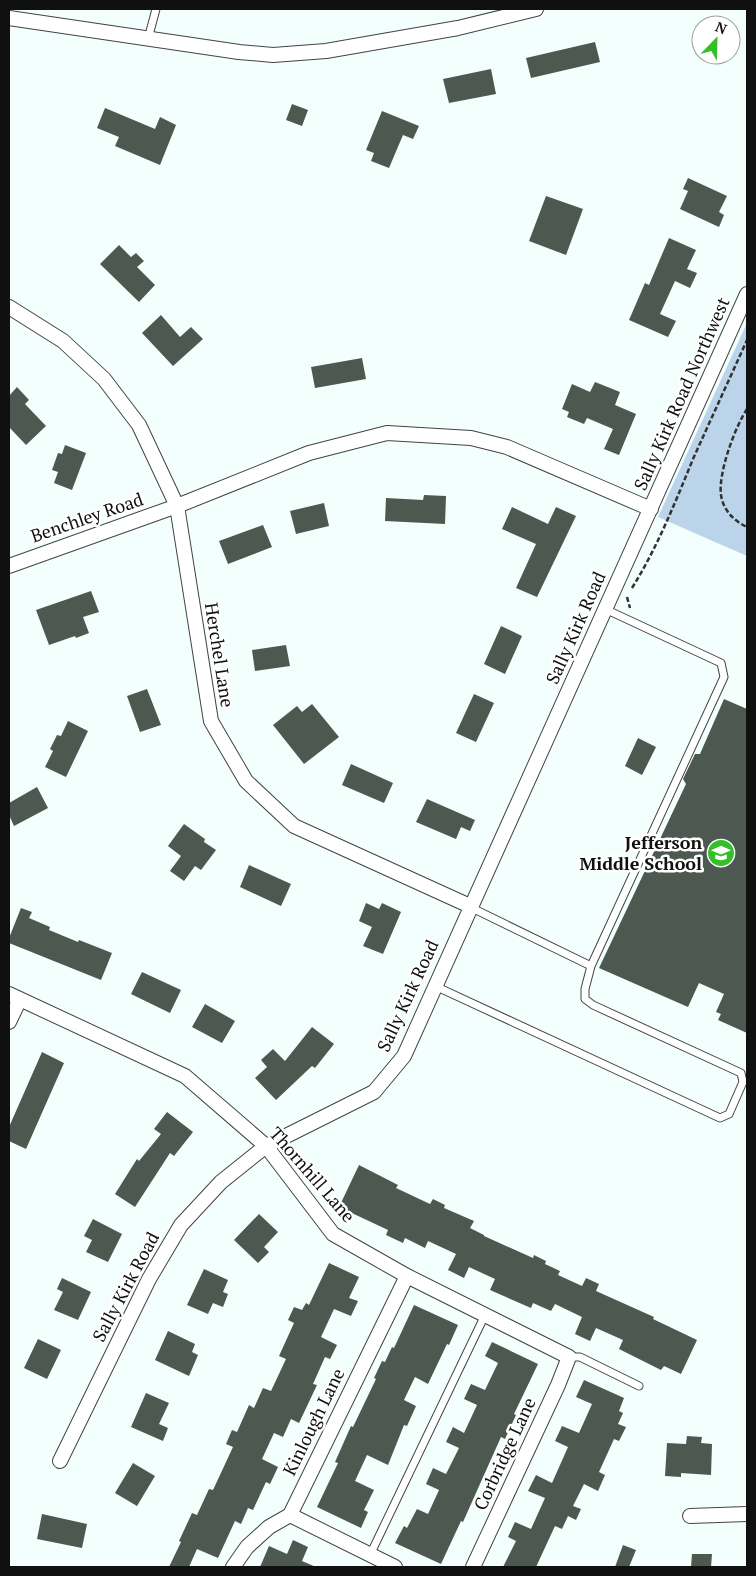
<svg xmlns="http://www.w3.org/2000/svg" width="756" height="1576" viewBox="0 0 756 1576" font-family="'PT Serif',serif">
<rect width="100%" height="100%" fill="#f2fffc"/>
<path fill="#bbd4ea" d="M747 323V556L658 517Z"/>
<path fill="#4c5850" d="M595 42 600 62 531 78 526 58Z
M491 69 496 94 449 103 443 79Z
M292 104 308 110 302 126 286 120Z
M105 108 155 129 160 117 176 125 160 165 115 146 119 137 97 128Z
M382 111 419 126 413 139 403 135 389 168 371 161 374 153 366 150Z
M688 178 727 196 719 212 724 215 719 227 680 209 688 191 683 189Z
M546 196 583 209 566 255 529 241Z
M669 238 696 250 687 269 697 273 690 288 675 281 660 314 676 321 668 337 629 320 645 283 649 285Z
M119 245 131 257 136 253 144 261 137 267 155 285 139 302 100 264Z
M161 315 180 337 191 327 203 339 173 366 142 333Z
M362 358 366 379 315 388 311 367Z
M595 382 620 392 615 405 636 414 619 455 604 449 613 429 587 418 584 424 567 417 569 412 562 409 572 384 590 392Z
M17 387 29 400 25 404 46 426 26 445 9 427V396Z
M65 445 86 453 72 490 54 483 58 472 52 470 58 453 62 454Z
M424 495 446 496 445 524 385 521 386 498 423 500Z
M324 503 329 526 296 534 290 511Z
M512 507 548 524 556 507 576 516 537 597 516 588 536 544 502 529Z
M263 525 272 547 228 564 219 541Z
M91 591 99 612 83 617 89 633 76 638 75 636 49 645 36 610Z
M501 626 522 636 505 674 484 664Z
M286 645 290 666 255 671 252 650Z
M147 689 161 725 140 732 127 696Z
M474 694 494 703 476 742 456 733Z
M724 699 747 709V1033L718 1020 721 1014 716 1012 724 994 699 983 688 1007 599 968 686 784 683 779 695 754H700Z
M312 704 339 737 304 764 273 725 297 706 302 712Z
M68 721 88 731 66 777 45 767 53 751 50 749 57 735 61 736Z
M638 738 656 747 642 775 625 766Z
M351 764 393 783 384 803 342 785Z
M37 787 48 808 14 826 9 815V803Z
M427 799 475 820 470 831 461 827 456 839 416 822Z
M184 824 205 839 204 842 216 850 201 870 195 866 184 881 170 871 181 856 168 846Z
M249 865 291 884 281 906 240 887Z
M366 903 379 909 382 903 401 912 383 954 363 946 372 927 359 921Z
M21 908 32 912 29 918 50 927 49 930 78 942 79 940 112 953 101 980 9 943V938Z
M142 972 181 990 170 1013 131 994Z
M205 1004 235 1021 222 1043 192 1027Z
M312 1027 334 1044 315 1068 312 1066 276 1100 255 1078 267 1067 261 1060 273 1049 285 1061Z
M42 1052 64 1063 26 1149 9 1141V1127Z
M167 1112 193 1132 174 1156 170 1153 135 1207 115 1194 137 1159 139 1161 161 1134 154 1129Z
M359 1165 398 1185 396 1188 430 1204 433 1199 445 1205 444 1208 474 1221 470 1228 484 1235V1236L533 1258 534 1255 546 1261 545 1264 560 1271 558 1275 582 1286 586 1278 599 1284 596 1291 654 1317 653 1319 697 1340 681 1374 664 1366 661 1370 619 1349 623 1340 596 1328 590 1341 575 1334 582 1317 555 1304 551 1311 533 1303 531 1308 506 1297 490 1290 495 1279 469 1267 464 1278 448 1270 456 1254 428 1241 425 1248 405 1238 403 1243 386 1235 388 1230 339 1207Z
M259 1214 278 1232 264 1247 269 1252 258 1263 234 1240Z
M93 1219 122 1234 108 1262 86 1252 92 1240 84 1236Z
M329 1263 359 1277 349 1298 358 1301 351 1316 334 1309 321 1337 337 1345 330 1359 325 1357 313 1384 317 1385 299 1423 291 1419 283 1437 274 1433 262 1459 278 1467 270 1484 266 1482 253 1510 248 1508 241 1524 235 1521 218 1558 197 1549 189 1567H169L181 1542 179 1541 192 1513 197 1515 209 1489 213 1490 233 1447 226 1444 232 1430 237 1432 249 1405 254 1408 263 1388 271 1391 286 1359 279 1356 294 1323 288 1320 294 1307 302 1310 306 1303 309 1305Z
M204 1269 228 1280 223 1292 228 1294 223 1307 213 1303 208 1314 187 1305Z
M62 1278 91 1292 78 1320 54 1310 63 1292 57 1289Z
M414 1305 458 1325 449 1345 447 1344 428 1384 415 1377 404 1400 416 1406 407 1426 404 1425 388 1465 367 1455 355 1481 374 1490 364 1510 368 1512 361 1528 317 1507 338 1463 335 1462 351 1426 353 1427 376 1379 374 1378 382 1361 385 1362 392 1347 394 1348Z
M168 1331 195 1344 192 1352 198 1355 189 1376 155 1360Z
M38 1339 61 1350 47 1379 24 1368Z
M492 1342 538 1364 514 1414 516 1415 505 1439 501 1437 463 1522 461 1521 441 1564 395 1543 404 1526 407 1528 417 1509 428 1514 439 1490 426 1484 433 1468 446 1474 459 1448 446 1442 453 1427 464 1433 477 1405 464 1399 471 1384 485 1390 498 1363 485 1356Z
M584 1380 624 1398 619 1411 623 1413 618 1424 626 1427 619 1441 614 1439 599 1472 605 1475 598 1491 584 1484 573 1506 581 1509 576 1520 568 1516 562 1529 555 1526 536 1567H503L516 1541 508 1537 515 1522 531 1529 545 1498 528 1491 536 1475 552 1483 568 1447 555 1441 562 1426 579 1433 592 1404 576 1397Z
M146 1393 169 1403 159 1424 168 1428 163 1441 131 1427Z
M687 1436 702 1437 701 1443 712 1444 711 1475 681 1473V1477L665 1476 667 1443 686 1444Z
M133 1463 155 1476 137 1506 115 1493Z
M42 1514 87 1524 82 1548 37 1539Z
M293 1540 308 1547 302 1561 316 1567H260L269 1546 287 1554Z
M623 1545 636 1550 629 1567H615Z
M692 1554H712L711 1567H691Z"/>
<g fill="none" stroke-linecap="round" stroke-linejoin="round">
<g stroke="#434343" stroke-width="9">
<path id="lane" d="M148 39 156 9
M470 907 591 966 724 677 721 663 605 609
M435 986 720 1118 729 1114 743 1082 741 1073 593 1005 585 999V989L591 966
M569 1357H580L639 1386
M370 1555 485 1315"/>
</g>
<g stroke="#434343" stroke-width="16">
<path id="street" d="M9 18 239 52 273 55 326 51 458 28 536 9
M9 307 63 341 104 379 139 425 177 506 211 721 246 781 294 826 470 906
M9 566 177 506 309 453 387 433 471 438 507 447 651 509
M9 994 185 1076 266 1146 333 1234 407 1276 569 1357 558 1385 473 1567
M9 1022 20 999
M60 1461 149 1279 181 1225 221 1182 266 1146 374 1092 404 1056 747 294
M290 1515 395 1567
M690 1516 747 1514
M233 1567 247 1547 269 1527 290 1515 407 1276"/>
</g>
<path stroke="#323232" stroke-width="2.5" stroke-dasharray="5 2.5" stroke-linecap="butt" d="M747 409C735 427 718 473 721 495 723 510 734 521 747 527
M632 588C657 548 675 503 693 459 711 419 729 380 747 340
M627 597 630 608"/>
<use href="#lane" stroke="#fff" stroke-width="7"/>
<use href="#street" stroke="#fff" stroke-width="14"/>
</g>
<defs>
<g id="school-disc" transform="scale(1.4375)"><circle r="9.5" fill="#32bf28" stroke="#fff"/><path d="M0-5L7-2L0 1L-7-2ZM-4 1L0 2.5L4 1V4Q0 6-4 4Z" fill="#fff"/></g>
</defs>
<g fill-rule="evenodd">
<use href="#school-disc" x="721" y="853"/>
</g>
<g text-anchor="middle" stroke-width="5" stroke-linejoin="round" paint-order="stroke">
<g font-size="18" fill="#101010" stroke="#fff">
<text transform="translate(682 394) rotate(-66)" y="6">Sally Kirk Road Northwest</text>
<text transform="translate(87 518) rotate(-19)" y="6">Benchley Road</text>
<text transform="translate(576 628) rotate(-66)" y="6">Sally Kirk Road</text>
<text transform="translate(219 655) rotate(81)" y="6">Herchel Lane</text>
<text transform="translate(408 996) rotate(-65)" y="6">Sally Kirk Road</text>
<text transform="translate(312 1175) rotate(49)" y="6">Thornhill Lane</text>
<text transform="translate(126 1287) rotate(-62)" y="6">Sally Kirk Road</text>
<text transform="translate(314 1422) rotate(-64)" y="6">Kinlough Lane</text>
<text transform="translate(505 1454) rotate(-65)" y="6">Corbridge Lane</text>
</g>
<g font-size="18" font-weight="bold" fill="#101010" stroke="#fff" text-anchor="end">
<text x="702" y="849">Jefferson<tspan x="702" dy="21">Middle School</tspan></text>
</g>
</g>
<rect width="756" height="1576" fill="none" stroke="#101010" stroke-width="20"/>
<g transform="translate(716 40) rotate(23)"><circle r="24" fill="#ffffff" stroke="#9f9f9f"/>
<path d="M0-4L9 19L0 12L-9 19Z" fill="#32bf28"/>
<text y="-8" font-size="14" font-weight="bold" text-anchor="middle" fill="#101010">N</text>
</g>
</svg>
